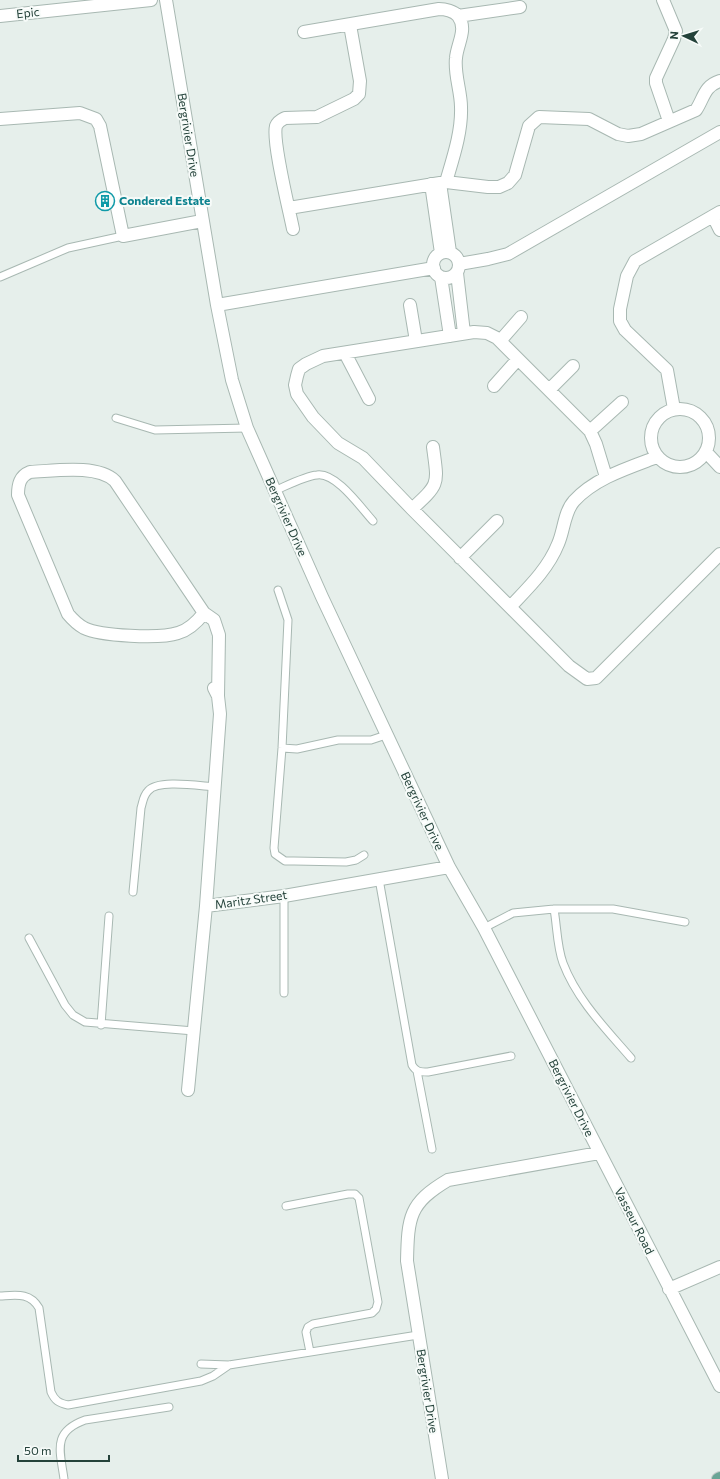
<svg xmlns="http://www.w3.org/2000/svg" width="720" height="1479" viewBox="0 0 720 1479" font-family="Commissioner,sans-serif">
<rect width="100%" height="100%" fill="#e6efeb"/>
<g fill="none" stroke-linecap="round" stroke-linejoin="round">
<g stroke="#a8b8b2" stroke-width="9">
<path id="lane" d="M0 277 68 248 123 236
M116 418 155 430 247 428
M274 491C286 486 305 476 317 475 336 472 361 508 373 521
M278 590 288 620 282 748 274 848 275 854 285 861H294L346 862 356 860 364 855
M282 748 297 749 338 740H371L386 735
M379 879 412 1065C416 1072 420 1072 428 1072L511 1056
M133 892 141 808C143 802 143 796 148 791 158 779 199 786 215 787
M554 909C557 926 557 947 563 963 577 1000 606 1029 631 1058
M484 928 513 913 554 909H613L685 922
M29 938 65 1005 73 1015 85 1022 194 1031
M284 993V896
M101 1025 109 916
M417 1071 432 1149
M286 1206 348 1194H355L359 1198 378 1302 376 1309 372 1313 313 1324 308 1327 306 1332 310 1352
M0 1296C16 1295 30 1292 39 1308L51 1392C55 1401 59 1403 68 1405L201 1381 213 1376 229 1365
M201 1364 229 1365 418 1335
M64 1479C60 1450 52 1432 85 1420L169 1407"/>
</g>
<g stroke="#a8b8b2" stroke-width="14">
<path id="street" d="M166 0 217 305 232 380 247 428 322 597 449 867 484 928 720 1386
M663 0 676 31 674 39 656 78V83L669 121
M0 16 151 0
M458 16 520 7
M304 32 439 9C445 9 454 11 458 16 468 29 457 44 456 58 454 74 461 91 461 107 462 132 453 158 446 182
M0 119 80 113 96 119 100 126 123 236 202 221
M440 183 450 252
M431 184 441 253
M289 208 446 182 488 187H499L508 183 515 175 529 126 539 117 589 119 618 134 628 136 641 134 696 110C704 98 704 86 720 81
M713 216 720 230
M293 229C289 209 272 141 276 126 278 121 281 120 285 118L317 117 354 99 359 94 360 81 350 25
M433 265a13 13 0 1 1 26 0a13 13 0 1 1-26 0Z
M459 264 488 259 508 254 720 132
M457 273 464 333
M441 277 450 336
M217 305 434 268
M410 305 416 341
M500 341 521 317
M345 353 369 399
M494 386 518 359
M549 390 573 366
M651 438a29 29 0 1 1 58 0a29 29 0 1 1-58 0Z
M674 409 667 370 625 330 620 321V309L627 276 635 261 720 212
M590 431 622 402
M706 452 720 467
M606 477 596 444 590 431 497 338 487 333 474 332 323 356 306 364 299 369 297 376 295 385 297 394 313 417 338 443 363 458 412 509 569 666 587 679 596 678 720 554
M412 509C440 483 438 485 433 447
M460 558 497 521
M510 607C528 588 548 569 558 544 564 531 564 512 574 501 595 478 628 468 657 457
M204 613C197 622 189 630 178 633 160 639 100 636 84 628 77 624 73 620 68 614L18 495C18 484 20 476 30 472 54 471 97 464 115 481L204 613 214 620 219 635 218 696
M214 688 218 696 220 714 206 906 284 896 449 867
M188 1090 206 906
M669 1289 720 1267
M442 1479 407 1261C408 1217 409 1203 448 1180L599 1153"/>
</g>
<g stroke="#c2cac8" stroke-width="14">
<path id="primary" d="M718 1479 720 1478"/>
</g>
<use href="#lane" stroke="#fff" stroke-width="7"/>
<use href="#street" stroke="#fff" stroke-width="12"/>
<use href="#primary" stroke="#6aa596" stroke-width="12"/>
</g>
<defs>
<g id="building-ring" transform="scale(1)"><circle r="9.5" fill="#f7fbf9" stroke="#0f9aa8" stroke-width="1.5"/><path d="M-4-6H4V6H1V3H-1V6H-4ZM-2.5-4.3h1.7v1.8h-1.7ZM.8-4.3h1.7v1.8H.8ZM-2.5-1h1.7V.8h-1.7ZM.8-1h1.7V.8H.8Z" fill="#0f9aa8"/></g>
</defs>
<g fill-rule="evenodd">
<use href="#building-ring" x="105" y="201"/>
</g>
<g text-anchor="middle" stroke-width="4" stroke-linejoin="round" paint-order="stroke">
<g font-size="12" fill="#24423a" stroke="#f7fbf9">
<text transform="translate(28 13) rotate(-6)" y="4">Epic</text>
<text transform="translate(188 135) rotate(81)" y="4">Bergrivier Drive</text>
<text transform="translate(286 517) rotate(66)" y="4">Bergrivier Drive</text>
<text transform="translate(422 811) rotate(65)" y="4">Bergrivier Drive</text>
<text transform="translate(251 900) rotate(-8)" y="4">Maritz Street</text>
<text transform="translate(571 1098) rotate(63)" y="4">Bergrivier Drive</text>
<text transform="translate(634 1221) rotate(63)" y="4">Vasseur Road</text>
<text transform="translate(427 1391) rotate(81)" y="4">Bergrivier Drive</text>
</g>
<g font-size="12" font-weight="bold" fill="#0d838f" stroke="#f7fbf9" text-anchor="start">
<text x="119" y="205">Condered Estate</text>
</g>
</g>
<g transform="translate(684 36) rotate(274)" stroke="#f7fbf9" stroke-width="3" paint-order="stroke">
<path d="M0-3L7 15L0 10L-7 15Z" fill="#24423a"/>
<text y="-6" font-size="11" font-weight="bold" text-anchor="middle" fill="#24423a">N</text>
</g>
<path d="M18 1455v6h91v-6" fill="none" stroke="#24423a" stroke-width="2"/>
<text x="24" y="1455" font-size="12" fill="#24423a" stroke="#f7fbf9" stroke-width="3" paint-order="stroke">50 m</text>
</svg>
